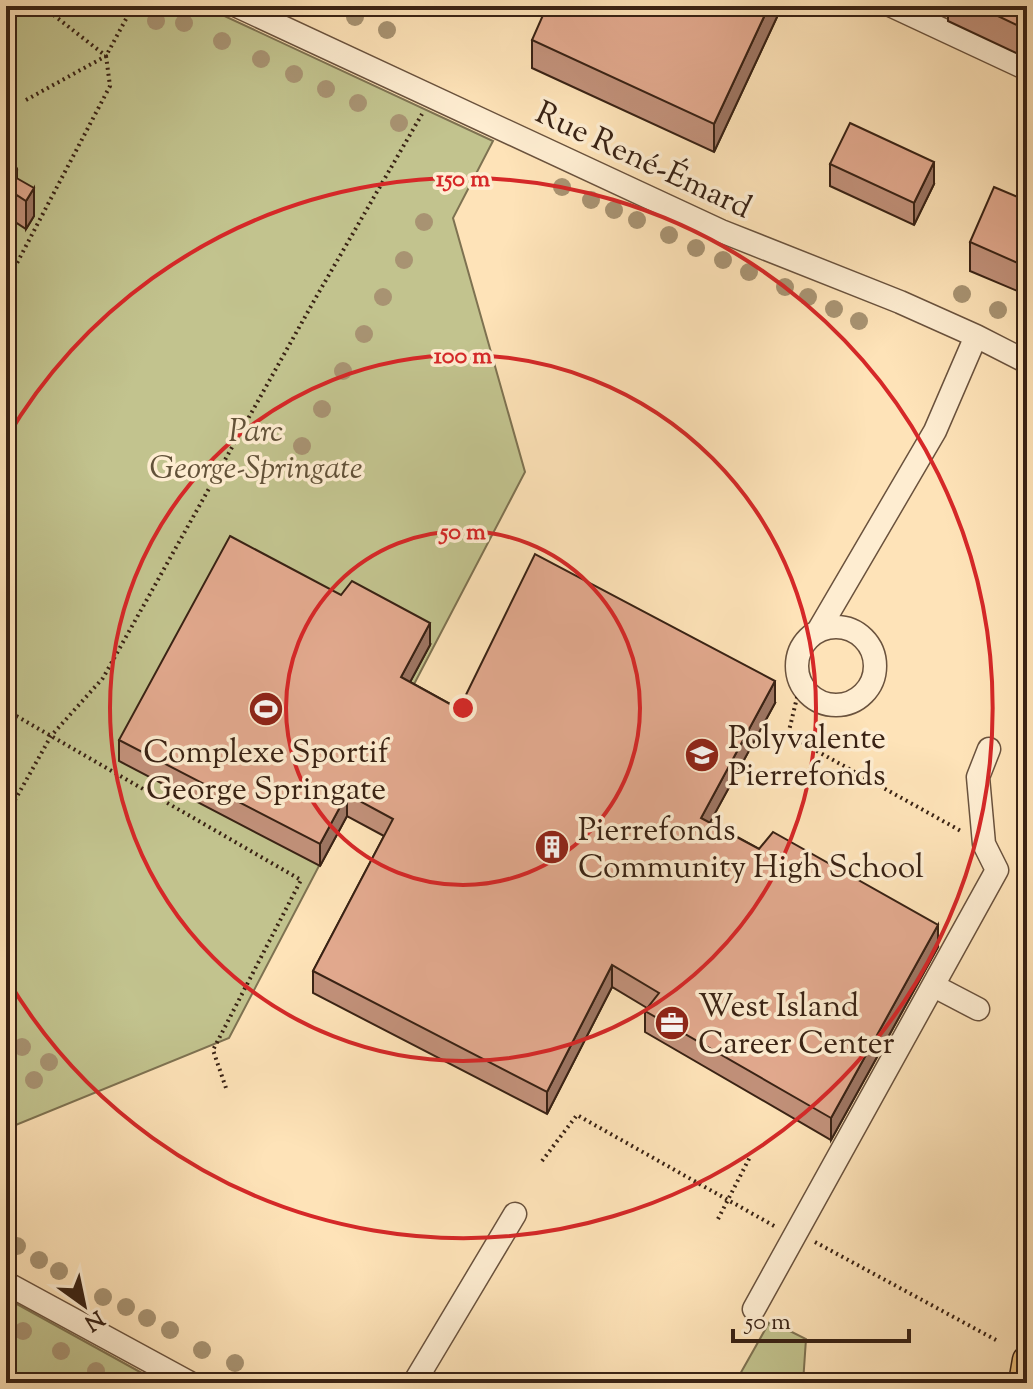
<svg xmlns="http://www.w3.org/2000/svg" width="1033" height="1389" viewBox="0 0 1033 1389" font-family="'Sorts Mill Goudy',serif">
<rect width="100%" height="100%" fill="#fee3b8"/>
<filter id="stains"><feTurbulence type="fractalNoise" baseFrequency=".0025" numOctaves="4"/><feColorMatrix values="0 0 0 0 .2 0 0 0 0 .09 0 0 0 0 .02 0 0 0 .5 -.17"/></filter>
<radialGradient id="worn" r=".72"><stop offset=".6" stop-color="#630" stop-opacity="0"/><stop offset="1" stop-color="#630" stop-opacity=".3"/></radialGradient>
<path fill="#c2c38e" stroke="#7e7251" stroke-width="2" d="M6 6H203L493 141 453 218 525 472 229 1038 6 1129Z
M6 1298 160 1383H13L6 1377Z
M770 1321 806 1339 803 1383H735Z"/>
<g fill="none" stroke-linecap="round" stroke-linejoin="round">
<g stroke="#6a523d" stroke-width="25">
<path id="minor" d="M237 6 721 231 900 302 976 336 1027 362
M892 6 1027 69
M797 666a39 39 0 1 1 78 0a39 39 0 1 1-78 0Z
M818 631 935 431 976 336
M934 986 978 1009
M6 1283 190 1383
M754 1309 997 870 984 844 978 777 989 749
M414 1383 515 1214"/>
</g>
<g stroke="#392214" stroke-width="31">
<path id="major" d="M1023 1383 1027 1360"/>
</g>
<path stroke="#392214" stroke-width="4" stroke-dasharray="2 4" stroke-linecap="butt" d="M26 100 106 56 42 6
M6 284 110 86 106 56 133 6
M800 685 788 735 961 831
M6 710 301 880 213 1050 226 1088
M6 816 51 736 103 678 315 299 422 114
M542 1161 577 1115 776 1227
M718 1219 750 1157
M815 1242 996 1340"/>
<use href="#minor" stroke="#feedd1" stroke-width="22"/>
<use href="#major" stroke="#efc27c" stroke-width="28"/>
</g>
<g fill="#a89372">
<circle cx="355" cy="17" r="9"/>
<circle cx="156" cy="21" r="9"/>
<circle cx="184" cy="23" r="9"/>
<circle cx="387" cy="30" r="9"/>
<circle cx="222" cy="41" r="9"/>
<circle cx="261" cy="59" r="9"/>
<circle cx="294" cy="74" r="9"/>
<circle cx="326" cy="89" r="9"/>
<circle cx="358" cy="103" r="9"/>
<circle cx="399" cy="123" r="9"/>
<circle cx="562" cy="187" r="9"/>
<circle cx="591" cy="200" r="9"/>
<circle cx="614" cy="210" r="9"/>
<circle cx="637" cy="220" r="9"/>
<circle cx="424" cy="222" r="9"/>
<circle cx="669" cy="235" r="9"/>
<circle cx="696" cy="248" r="9"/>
<circle cx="404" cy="260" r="9"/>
<circle cx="723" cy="260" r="9"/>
<circle cx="749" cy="272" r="9"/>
<circle cx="785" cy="287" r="9"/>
<circle cx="962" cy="294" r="9"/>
<circle cx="383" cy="297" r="9"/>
<circle cx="808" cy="297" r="9"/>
<circle cx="834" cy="309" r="9"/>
<circle cx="998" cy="310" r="9"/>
<circle cx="859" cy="321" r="9"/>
<circle cx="364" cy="334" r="9"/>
<circle cx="343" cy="371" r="9"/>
<circle cx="322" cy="409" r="9"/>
<circle cx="302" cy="446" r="9"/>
<circle cx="22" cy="1047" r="9"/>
<circle cx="49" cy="1062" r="9"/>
<circle cx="34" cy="1080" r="9"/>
<circle cx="17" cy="1246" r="9"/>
<circle cx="39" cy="1260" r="9"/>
<circle cx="59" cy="1271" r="9"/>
<circle cx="103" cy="1297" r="9"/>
<circle cx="126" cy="1307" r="9"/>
<circle cx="147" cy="1318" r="9"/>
<circle cx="170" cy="1330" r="9"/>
<circle cx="23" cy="1331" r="9"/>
<circle cx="202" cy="1350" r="9"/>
<circle cx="61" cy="1351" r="9"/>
<circle cx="235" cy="1363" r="9"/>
<circle cx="96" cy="1371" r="9"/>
</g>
<path fill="#c2917a" stroke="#392214" stroke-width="2" d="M777 6V17L714 152 532 68V40L661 14Z
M948 6H1027V58L948 21Z
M830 164 934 184 914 225 830 186Z
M17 178 34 216 26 229 15 222 6 237Z
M1027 201V295L970 271V242Z
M430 645 410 682 459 709 775 703 710 822 938 947 831 1140 645 1032V1011L647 1008 612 987 547 1114 313 993V971L384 836 347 816 320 866 119 761V740Z"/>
<path fill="#9e7663" stroke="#392214" stroke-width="2" d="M769 6H777V17L714 152V124Z
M934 162V184L914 225V203Z
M17 170V195L15 194V222L6 237V208L13 176Z
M34 188V216L26 229V201Z
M430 623V645L401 699V677Z
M775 681V703L701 839V818Z
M347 794V816L320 866V844Z
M938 925V947L831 1140V1118Z
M612 965V987L547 1114V1092Z"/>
<path fill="#e2a98e" stroke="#392214" stroke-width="2" d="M547 6H643L661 14 664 6H769L714 124 532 40Z
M977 6H1027V30Z
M850 123 934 162 914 203 830 164Z
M6 164 17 170 13 176 34 188 26 201 15 194 6 208Z
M994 187 1027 201V267L970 242Z
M230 536 341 595 352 581 430 623 401 677 459 709 535 554 775 681 701 818 759 849 773 832 938 925 831 1118 645 1011 659 993 612 965 547 1092 313 971 393 819 347 794 320 844 119 740Z"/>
<g fill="none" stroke="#d62828" stroke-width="4">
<circle cx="463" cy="708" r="177"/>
<circle cx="463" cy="708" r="353"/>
<path d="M6 439A530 530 0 1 1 6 977"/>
</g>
<defs>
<g id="stadium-disc" transform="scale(1.8)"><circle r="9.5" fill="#8f2418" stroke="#feedd1"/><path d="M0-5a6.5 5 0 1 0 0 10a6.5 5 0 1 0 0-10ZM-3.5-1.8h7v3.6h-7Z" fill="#fff"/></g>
<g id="school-disc" transform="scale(1.8)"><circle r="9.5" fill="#8f2418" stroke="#feedd1"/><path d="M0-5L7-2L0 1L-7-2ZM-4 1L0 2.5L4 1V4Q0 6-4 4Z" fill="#fff"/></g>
<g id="building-disc" transform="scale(1.8)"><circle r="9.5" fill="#8f2418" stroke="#feedd1"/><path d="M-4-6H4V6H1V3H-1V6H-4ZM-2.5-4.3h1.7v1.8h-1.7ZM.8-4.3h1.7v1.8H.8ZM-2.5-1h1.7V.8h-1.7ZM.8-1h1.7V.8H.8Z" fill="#fff"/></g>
<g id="office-disc" transform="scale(1.8)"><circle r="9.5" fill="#8f2418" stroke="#feedd1"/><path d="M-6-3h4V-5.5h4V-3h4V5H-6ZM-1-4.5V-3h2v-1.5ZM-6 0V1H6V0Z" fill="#fff"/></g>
</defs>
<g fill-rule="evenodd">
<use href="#stadium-disc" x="266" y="709"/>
<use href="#school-disc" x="702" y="755"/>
<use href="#building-disc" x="552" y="847"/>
<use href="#office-disc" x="672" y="1023"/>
</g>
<g text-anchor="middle" stroke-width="7" stroke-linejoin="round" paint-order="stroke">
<g font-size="32" fill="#392214" stroke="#feedd1">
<text transform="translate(644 159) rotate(25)" y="11">Rue René-Émard</text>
</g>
<g font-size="32" font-style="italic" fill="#625239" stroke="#feedd1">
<text x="256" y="441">Parc<tspan x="256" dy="37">George-Springate</tspan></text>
</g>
<g font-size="32" fill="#392214" stroke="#feedd1" text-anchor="start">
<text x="728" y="748">Polyvalente<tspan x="728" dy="37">Pierrefonds</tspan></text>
<text x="266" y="762" text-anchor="middle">Complexe Sportif<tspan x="266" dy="37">George Springate</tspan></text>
<text x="578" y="840">Pierrefonds<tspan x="578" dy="37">Community High School</tspan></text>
<text x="698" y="1016">West Island<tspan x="698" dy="37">Career Center</tspan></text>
</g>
</g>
<circle cx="463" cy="708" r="12" fill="#d62828" stroke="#feedd1" stroke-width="4"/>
<g font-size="24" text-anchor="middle" font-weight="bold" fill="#d62828" stroke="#feedd1" stroke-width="7" stroke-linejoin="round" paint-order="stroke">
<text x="463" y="186">150 m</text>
<text x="463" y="363">100 m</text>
<text x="463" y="539">50 m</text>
</g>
<rect width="1033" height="1389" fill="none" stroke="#fee3b8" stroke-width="32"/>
<rect x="8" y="8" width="1017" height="1373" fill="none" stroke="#392214" stroke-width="4"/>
<rect x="16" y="16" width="1001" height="1357" fill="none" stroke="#392214" stroke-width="2"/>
<g transform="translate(84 1305) rotate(147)" stroke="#feedd1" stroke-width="6" paint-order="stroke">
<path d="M0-6L14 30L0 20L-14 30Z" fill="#392214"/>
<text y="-12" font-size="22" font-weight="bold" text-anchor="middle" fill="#392214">N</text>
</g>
<path d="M733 1329v12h176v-12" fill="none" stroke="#392214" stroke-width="4"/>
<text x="745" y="1329" font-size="24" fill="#392214" stroke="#feedd1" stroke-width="6" paint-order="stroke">50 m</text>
<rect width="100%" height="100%" filter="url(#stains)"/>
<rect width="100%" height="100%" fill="url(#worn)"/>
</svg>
